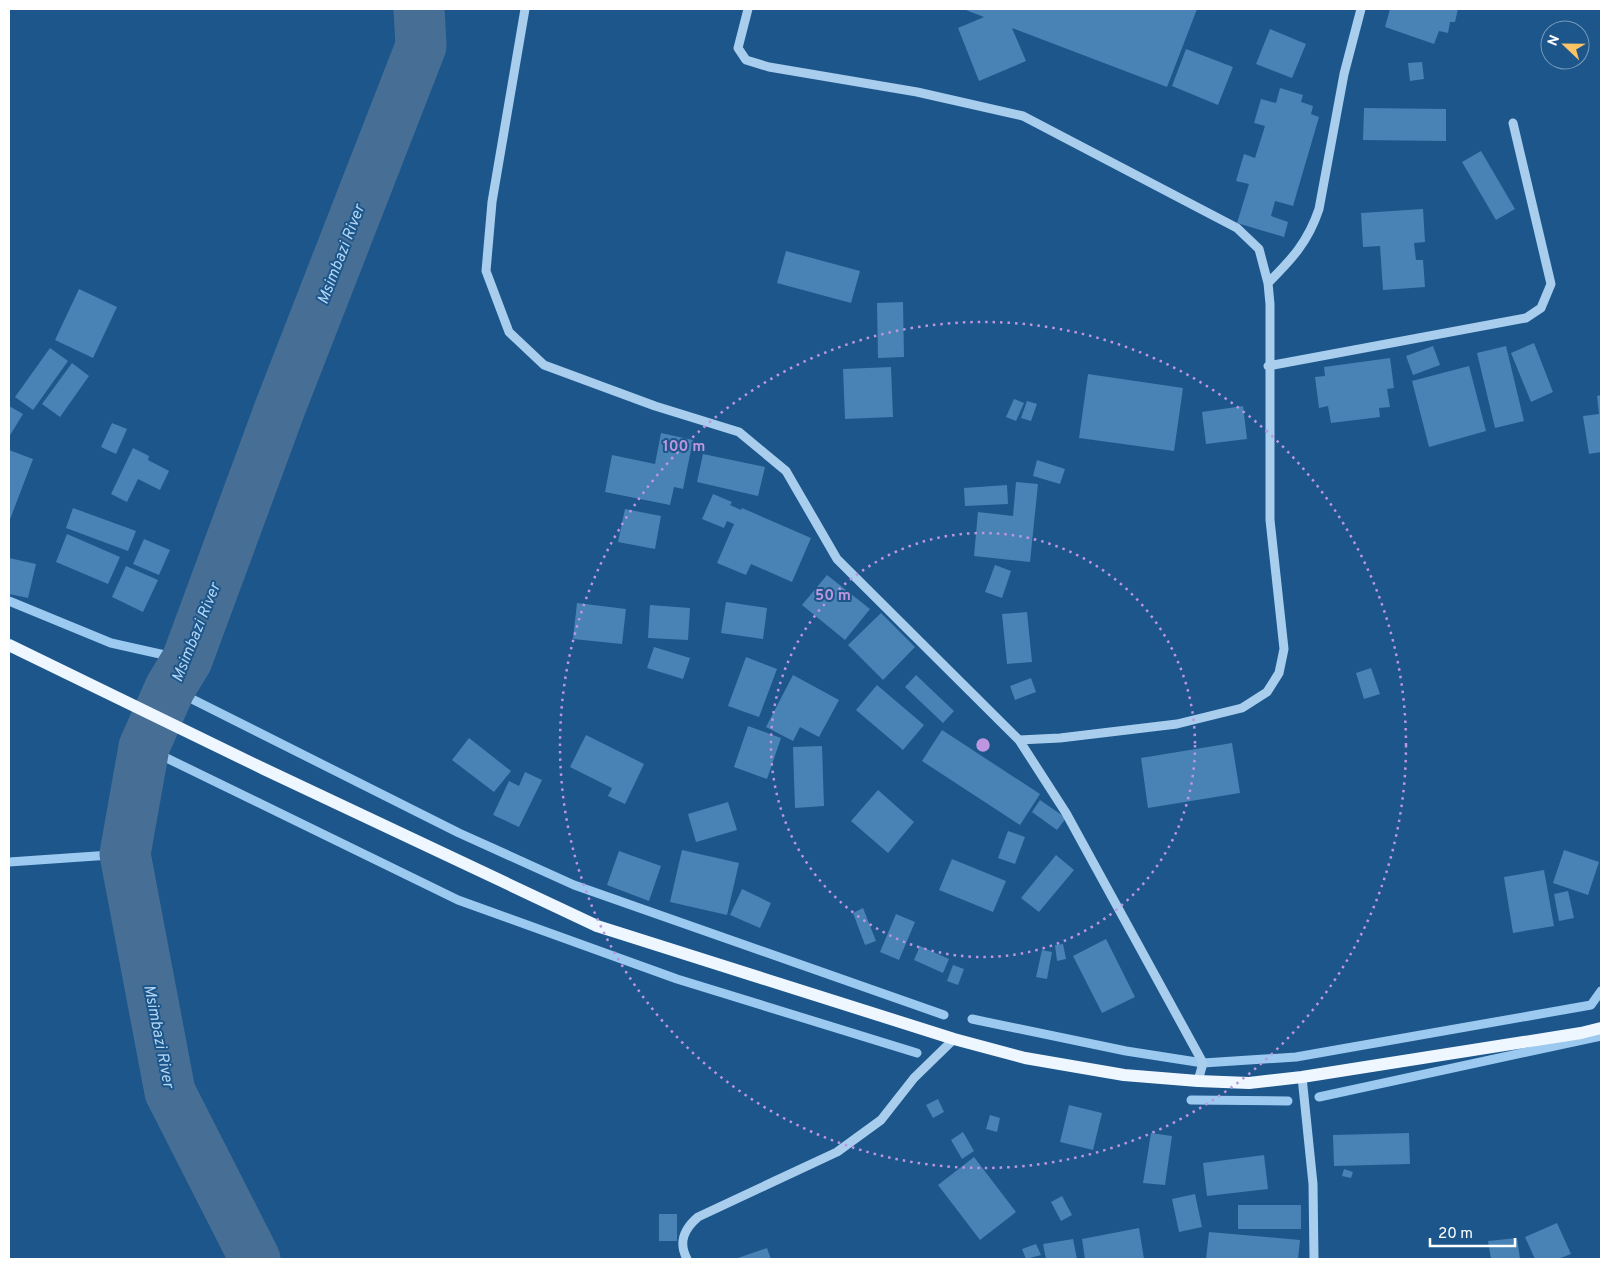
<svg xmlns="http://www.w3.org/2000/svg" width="1610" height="1268" viewBox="0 0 1610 1268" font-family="Overpass,sans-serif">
<rect width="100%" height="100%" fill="#1c568b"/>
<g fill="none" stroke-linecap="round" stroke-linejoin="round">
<path stroke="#9bc9ef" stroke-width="9" d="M9 601 111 643 187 660
M170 688 459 833 574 885 944 1015
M144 747 458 900 677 979 917 1053
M9 862 125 854
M972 1019 1126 1051 1203 1063 1296 1057 1591 1005 1601 991
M1319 1097 1601 1036
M1191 1100 1288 1101"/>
<path stroke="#476f96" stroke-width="51" d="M255 1259 170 1092 125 854 144 747 170 688 187 660 280 408 421 46 419 9"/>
</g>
<path fill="#4982b5" d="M963 9H1197L1167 87 1012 28 1026 61 979 81 958 28 984 17Z
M1390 9H1458L1455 22H1450L1448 33 1439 31 1434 44 1385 27Z
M1270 29 1306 44 1292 78 1256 64Z
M1186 49 1233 67 1218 105 1172 86Z
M1422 62 1424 79 1410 81 1408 63Z
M1280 88 1303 95 1301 102 1313 106 1311 114 1319 117 1293 206 1275 201 1271 216 1288 222 1284 237 1237 223 1249 184 1236 181 1244 154 1255 158 1265 126 1254 123 1261 99 1276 103Z
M1364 108 1446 109V141L1363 140Z
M1481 151 1515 209 1496 220 1462 162Z
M1423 209 1425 242 1414 243 1416 260H1423L1425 287 1383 290 1380 246 1363 247 1361 213Z
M786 251 860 271 851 303 777 283Z
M79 289 117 307 93 358 55 340Z
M903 302 904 357 878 358 877 303Z
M1534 343 1553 392 1531 402 1511 353Z
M1433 346 1440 365 1413 375 1406 356Z
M1506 346 1524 421 1495 428 1477 353Z
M50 348 68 361 33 410 15 397Z
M1390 358 1394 388 1387 389 1390 407 1379 408 1380 417 1331 423 1328 406 1319 408 1315 377 1325 376 1324 367Z
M72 363 89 376 60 417 42 404Z
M1469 366 1486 431 1429 447 1412 381Z
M891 367 893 417 845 419 843 369Z
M1088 374 1183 388 1174 451 1079 438Z
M1601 395V452L1589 454 1583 416 1599 414 1597 396Z
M1014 399 1024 403 1016 421 1006 417Z
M1027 401 1037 404 1031 421 1021 418Z
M9 406 23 414 9 437Z
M1243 406 1247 439 1206 444 1202 412Z
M112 423 127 429 116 454 101 447Z
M661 433 693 440 683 489 674 487 670 505 605 492 612 455 655 464Z
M133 448 149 456 148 460 169 471 160 490 138 479 127 502 111 494Z
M9 450 33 459 9 522Z
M703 454 765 467 758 496 697 482Z
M1037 460 1065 469 1060 484 1033 476Z
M1016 482 1038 484 1030 562 974 556 978 512 1013 516Z
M1007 485 1008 504 965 506 964 488Z
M713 494 732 502 730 505 741 510 742 508 811 538 792 582 751 564 746 575 717 563 734 524 727 521 724 528 702 519Z
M73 508 136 531 128 551 66 528Z
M625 509 661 516 655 549 618 542Z
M67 534 120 557 108 584 56 562Z
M144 539 170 550 159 575 133 564Z
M9 558 36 564 28 598 9 594Z
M995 565 1011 571 1002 598 985 592Z
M126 566 158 580 143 612 112 597Z
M827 575 870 609 845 640 802 605Z
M726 602 767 608 763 639 721 633Z
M577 603 626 609 622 644 573 639Z
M650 605 690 608 688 640 648 638Z
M1027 612 1032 662 1007 664 1002 614Z
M881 613 915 647 883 680 848 645Z
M654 647 690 658 683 679 647 668Z
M746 657 777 669 759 717 728 706Z
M1371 668 1380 694 1364 699 1356 673Z
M793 675 839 700 819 737 800 727 793 741 766 727Z
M916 675 954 711 943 723 905 687Z
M1031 678 1036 692 1015 700 1010 686Z
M877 685 924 725 903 750 856 710Z
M748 726 781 738 767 779 734 767Z
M942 730 1040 794 1020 825 922 761Z
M586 735 644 764 625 804 608 796 612 788 570 767Z
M469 738 511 771 494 792 452 760Z
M1232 743 1240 793 1148 808 1141 758Z
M822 746 824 806 795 808 793 747Z
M525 772 542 780 519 827 493 815 509 781 519 786Z
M878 790 914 822 888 853 851 821Z
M1040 800 1066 818 1057 830 1032 812Z
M728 802 737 830 696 842 688 814Z
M1008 831 1025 837 1015 864 998 858Z
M682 850 739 863 727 915 670 902Z
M1564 850 1599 862 1588 895 1553 883Z
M619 851 661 866 649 901 607 885Z
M1056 855 1074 870 1039 912 1021 898Z
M952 859 1006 881 993 912 939 890Z
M1544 870 1554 926 1513 933 1504 877Z
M742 889 771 903 760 928 730 915Z
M1568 891 1574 918 1559 921 1554 894Z
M863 908 876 941 865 945 853 913Z
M896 914 915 922 899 960 880 952Z
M1106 939 1135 997 1102 1013 1073 956Z
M1063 944 1066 959 1057 961 1055 945Z
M920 946 949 959 943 973 914 960Z
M1042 950 1052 952 1047 979 1036 977Z
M953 965 964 969 958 985 947 981Z
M938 1099 944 1112 933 1118 926 1105Z
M1069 1105 1102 1113 1093 1150 1060 1142Z
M990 1115 1000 1118 997 1132 986 1129Z
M963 1132 974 1151 962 1159 951 1140Z
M1151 1133 1172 1136 1165 1185 1143 1183Z
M1409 1133 1410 1164 1334 1166 1333 1135Z
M1264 1155 1268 1189 1207 1196 1203 1163Z
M974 1157 1016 1212 980 1240 938 1185Z
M1344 1169 1353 1172 1351 1178 1342 1176Z
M1195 1194 1202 1227 1179 1232 1172 1199Z
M1062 1196 1072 1215 1061 1221 1051 1202Z
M1238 1205H1301V1229H1238Z
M659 1214H677V1241H659Z
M1557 1223 1571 1254 1558 1259H1535L1525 1237Z
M1139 1228 1144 1259H1085L1082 1239Z
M1209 1232 1300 1240 1298 1259H1206Z
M1517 1238 1520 1259H1491L1488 1241Z
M1073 1239 1077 1259H1046L1043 1244Z
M1036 1244 1041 1255 1026 1259 1022 1249Z
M767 1248 771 1259H735Z"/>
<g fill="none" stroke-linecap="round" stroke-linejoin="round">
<path stroke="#a8cded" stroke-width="9" d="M525 9 492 202 486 271 509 332 544 365 655 406 739 432 786 471 837 559 1019 740 1066 813 1203 1063 1198 1081
M748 9 738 48 746 60 769 67 917 92 1023 116 1237 228 1259 249 1268 283 1270 304V520L1284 649 1279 673 1267 692 1242 708 1177 724 1060 738 1019 740
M1268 283C1292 259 1308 242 1319 209L1344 74 1361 9
M1268 366 1526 318 1541 308 1551 284 1513 123
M1302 1077 1313 1184 1314 1259
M687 1259C678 1242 684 1229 698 1217L837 1152 881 1120 914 1078 954 1039"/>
<path stroke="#eef6ff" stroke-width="12" d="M9 645 264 769 597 926 954 1039 1025 1058 1124 1075 1198 1081 1249 1083 1302 1077 1581 1033 1601 1028"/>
</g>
<g fill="none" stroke="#bd96df" stroke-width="2.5" stroke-dasharray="2.5 5">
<circle cx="983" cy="745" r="212"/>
<circle cx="983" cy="745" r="423"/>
</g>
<g text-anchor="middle" stroke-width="4" stroke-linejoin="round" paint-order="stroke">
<g font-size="16" font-style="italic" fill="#b4d6f4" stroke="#1c568b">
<text transform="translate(340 254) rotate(-69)" y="6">Msimbazi River</text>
<text transform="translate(195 632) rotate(-68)" y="6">Msimbazi River</text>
<text transform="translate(160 1036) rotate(79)" y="6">Msimbazi River</text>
</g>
</g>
<circle cx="983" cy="745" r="8" fill="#bd96df" stroke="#1c568b" stroke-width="2.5"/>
<g font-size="15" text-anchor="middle" font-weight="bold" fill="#bd96df" stroke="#1c568b" stroke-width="4" stroke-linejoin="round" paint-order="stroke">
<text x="684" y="451">100 m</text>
<text x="833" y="600">50 m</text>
</g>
<rect width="1610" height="1268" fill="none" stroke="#ffffff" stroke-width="20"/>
<g transform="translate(1565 45) rotate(292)"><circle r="24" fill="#1c568b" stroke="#779ab9"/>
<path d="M0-4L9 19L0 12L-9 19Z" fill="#fdc465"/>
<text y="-8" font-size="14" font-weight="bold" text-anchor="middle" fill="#ffffff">N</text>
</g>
<path d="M1430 1238v8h85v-8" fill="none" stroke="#ffffff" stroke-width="2.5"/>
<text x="1438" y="1238" font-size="15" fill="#ffffff" stroke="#1c568b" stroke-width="4" paint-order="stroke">20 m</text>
</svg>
